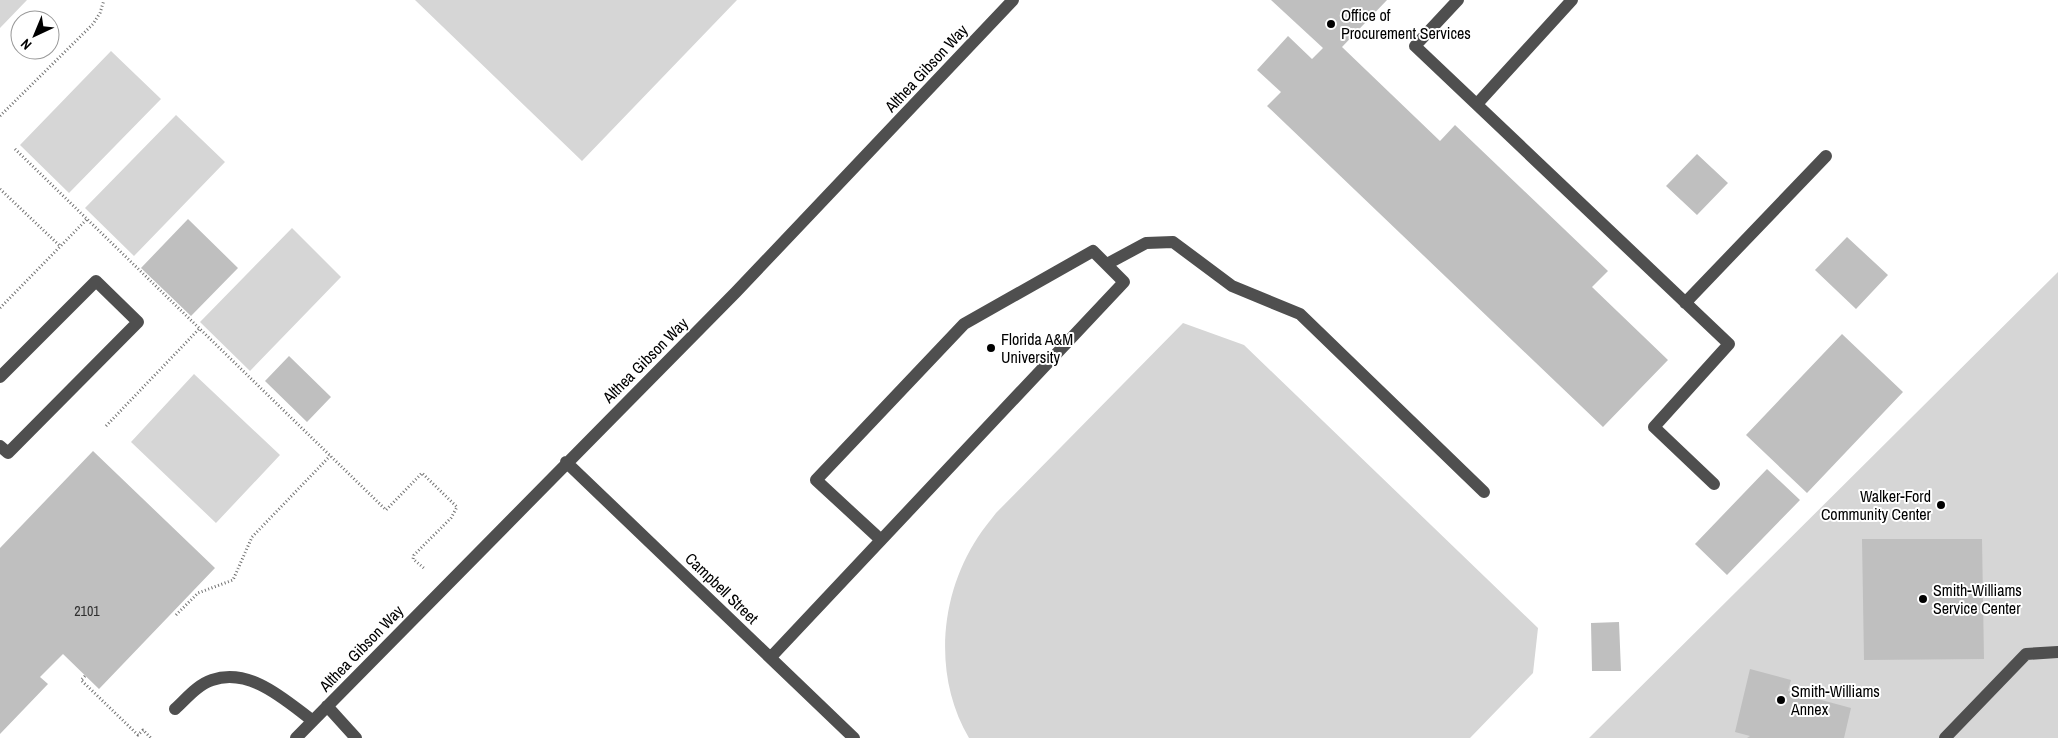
<svg xmlns="http://www.w3.org/2000/svg" width="2058" height="738" viewBox="0 0 2058 738" font-family="'Archivo Narrow',sans-serif">
<rect width="100%" height="100%" fill="#fff"/>
<path fill="#d6d6d6" d="M0 0H27L0 28Z
M415 0H737L582 161Z
M111 51 161 99 69 193 20 145Z
M176 115 225 162 134 256 85 208Z
M292 228 341 277 250 371 200 322Z
M2058 272V738H1589Z
M1183 323 1244 345 1538 628 1533 673 1470 738H969C933 677 939 596 978 537 983 529 990 521 996 513Z
M194 374 280 455 216 523 131 442Z"/>
<path fill="#bfbfbf" d="M1271 0H1387L1342 47 1440 141 1455 125 1608 271 1592 287 1668 360 1603 427 1267 106 1281 92 1257 70 1288 36 1312 59 1323 48Z
M1697 154 1728 183 1697 215 1666 186Z
M188 219 238 268 191 316 141 268Z
M1847 237 1888 275 1856 309 1815 270Z
M1842 334 1903 392 1807 493 1746 435Z
M289 356 331 397 307 422 265 381Z
M93 451 215 568 99 689 63 654 40 677 48 684 0 734V548Z
M1767 469 1800 500 1727 575 1695 544Z
M1862 539H1982L1984 659 1864 660Z
M1619 622 1621 671H1592L1591 623Z
M1750 669 1791 680 1788 691 1851 708 1844 738H1747L1750 736 1735 732Z"/>
<g fill="none" stroke-linecap="round" stroke-linejoin="round">
<path stroke="#717171" stroke-width="3" stroke-dasharray="1 2.5" stroke-linecap="butt" d="M0 116 93 24 100 13 104 0
M15 149 386 510 422 473 457 507 451 518 414 555 413 559 425 569
M0 189 60 246
M0 308 87 219
M106 426 199 329
M176 615 198 593 233 580 252 537 330 456
M85 676 81 680 138 735 143 730 151 738"/>
<path stroke="#4f4f4f" stroke-width="12" d="M1458 0 1415 46 1729 344 1654 427 1714 484
M1477 104 1572 0
M1107 264 1146 243 1173 242 1232 286 1300 314 1484 492
M1685 303 1826 156
M0 377 96 281 138 322 8 453 0 446
M566 462 854 738
M771 657 1124 282 1093 251 964 324 816 480 881 540
M327 706 356 738
M175 709C186 699 197 685 212 680 250 667 285 700 313 721
M296 738 736 292 1013 0
M1945 738 2026 654 2058 652"/>
</g>
<g fill="#000" stroke="#fff" stroke-width="2">
<circle cx="1331" cy="24" r="5"/>
<circle cx="991" cy="348" r="5"/>
<circle cx="1941" cy="505" r="5"/>
<circle cx="1923" cy="599" r="5"/>
<circle cx="1781" cy="700" r="5"/>
</g>
<g text-anchor="middle" stroke-width="4" stroke-linejoin="round" paint-order="stroke">
<g font-size="14" fill="#303030">
<text x="87" y="616">2101</text>
</g>
<g font-size="16" fill="#000" stroke="#fff" text-anchor="start">
<text x="1341" y="21">Office of<tspan x="1341" dy="18">Procurement Services</tspan></text>
<text x="1001" y="345">Florida A&amp;M<tspan x="1001" dy="18">University</tspan></text>
<text x="1931" y="502" text-anchor="end">Walker-Ford<tspan x="1931" dy="18">Community Center</tspan></text>
<text x="1933" y="596">Smith-Williams<tspan x="1933" dy="18">Service Center</tspan></text>
<text x="1791" y="697">Smith-Williams<tspan x="1791" dy="18">Annex</tspan></text>
</g>
<g font-size="16" fill="#000" stroke="#fff">
<text transform="translate(926 68) rotate(-47)" y="6">Althea Gibson Way</text>
<text transform="translate(645 360) rotate(-45)" y="6">Althea Gibson Way</text>
<text transform="translate(722 588) rotate(44)" y="6">Campbell Street</text>
<text transform="translate(361 648) rotate(-46)" y="6">Althea Gibson Way</text>
</g>
</g>
<g transform="translate(35 35) rotate(224)"><circle r="24" fill="#ffffff" stroke="#999999"/>
<path d="M0-4L9 19L0 12L-9 19Z" fill="#000000"/>
<text y="-8" font-size="14" font-weight="bold" text-anchor="middle" fill="#000000">N</text>
</g>
</svg>
